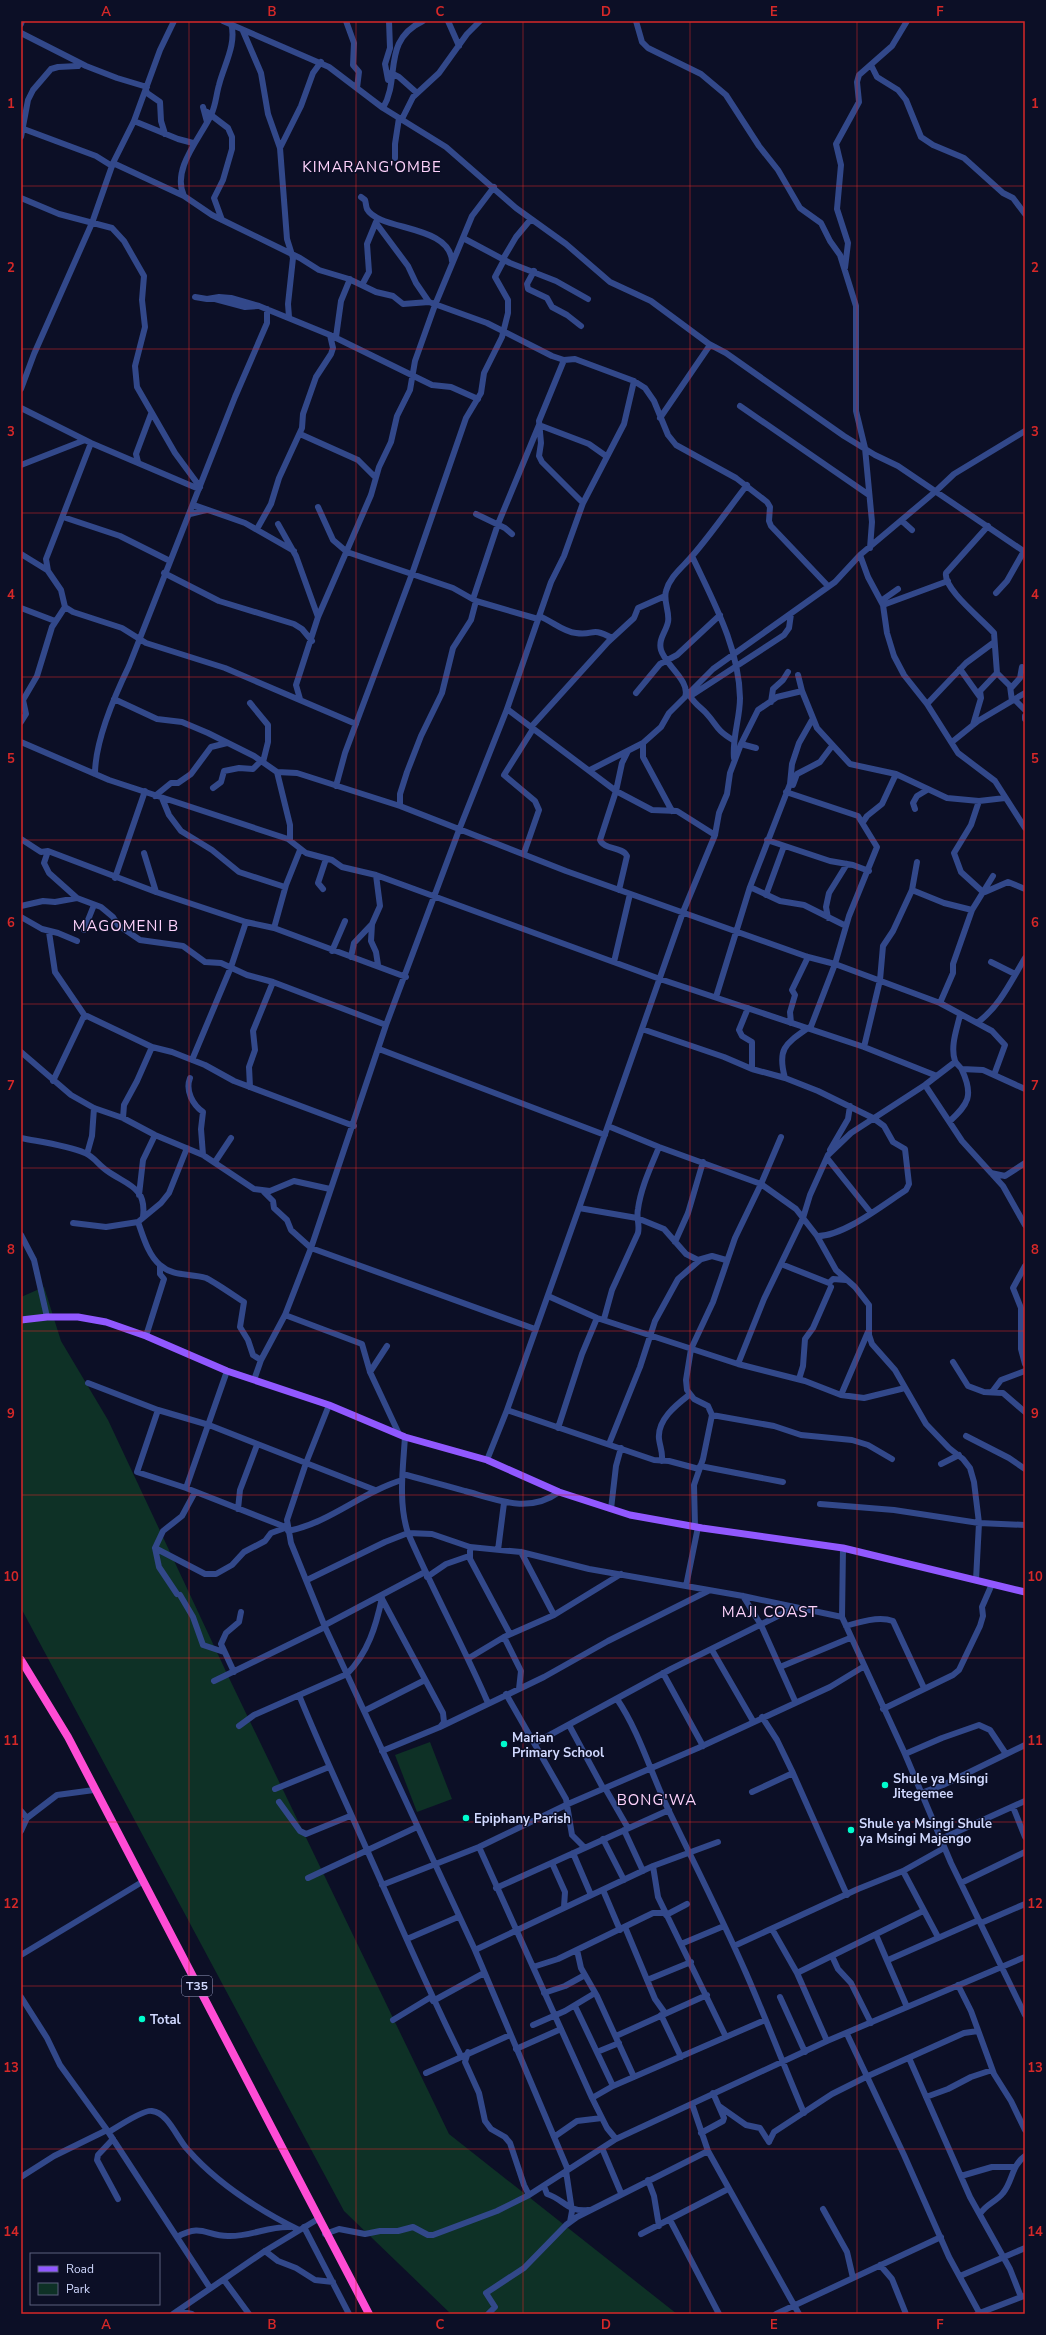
<svg xmlns="http://www.w3.org/2000/svg" width="1046" height="2335" viewBox="0 0 1046 2335" font-family="'Nunito Sans',sans-serif">
<rect width="100%" height="100%" fill="#0c0f26"/>
<path fill="#0e3126" d="M44 1287 61 1341 108 1420 230 1680 449 2134 677 2314H451L344 2211 21 1608V1297Z
M430 1742 452 1799 417 1812 395 1755Z"/>
<g fill="none" stroke-linecap="round" stroke-linejoin="round">
<path stroke="#32488a" stroke-width="6" d="M223 21 329 67 383 108 446 147 516 208 566 244 610 282 651 301 709 344 726 353 844 436 875 455 898 466 1025 552
M346 21 354 43 353 65 359 72 357 88
M448 21 459 46
M636 21 642 42 648 48 701 74 726 95 759 146 778 170 800 208 821 223 830 241 840 255 856 306V411L865 448 872 522 870 548
M21 24 22 21
M243 31 261 73 268 114 280 148 287 239 293 258 288 304 289 317
M21 33 86 66 117 78 147 87
M871 65 877 77 898 90 906 100 921 137 933 145 964 158 1003 193 1013 198 1025 214
M391 73 399 77 417 93
M388 80 385 64 390 48 389 21
M146 90 147 93 160 102 161 121 165 134
M203 107 207 122
M383 108C401 78 381 41 423 21
M207 112 228 128 232 137V149L223 180 214 198 222 220
M402 119 413 97 439 73 467 34 480 21
M134 121 178 139 193 143
M21 128 96 156 112 166
M21 137 28 100 33 90 51 69 58 67 78 66
M280 148 301 106 313 73 321 62
M395 158V144L399 118
M113 163 184 196 212 215 300 258 319 270 349 279 376 292 393 296 403 304 429 302 487 323 552 356 564 360 575 359 634 381 645 388 654 401 668 435 676 445 736 478 767 502 770 507 769 521 771 526 828 586
M184 196C171 169 201 137 211 115 216 105 216 95 219 85 224 65 237 44 231 23
M361 197 365 200C366 203 366 207 367 209 379 231 449 224 452 261
M21 198 59 214 112 228 124 241 144 276 142 300 145 327 135 366 137 387 175 453 200 487
M376 223 408 266 416 283 429 302
M463 238 510 263 556 281 588 299
M503 259 516 237 531 219
M845 268 848 243 837 209 841 165 836 144 859 102 857 82 859 75 892 46 907 21
M534 271 527 284 528 289 547 298 552 307 567 315 581 326
M362 285 369 272 367 244 376 222
M195 297 207 299 219 297 231 298 259 306 330 335 432 385 451 387 478 399
M215 299 245 307 258 306
M336 337 341 301 350 279
M564 360 539 421 541 443 539 456 542 462 583 503
M21 389 34 354 92 223 113 163 134 121 160 50 174 21
M740 406 869 495
M21 408 91 443 199 489
M660 418 710 345
M300 434 358 460 375 477
M91 443 46 559 48 571 61 590 65 607 73 612 122 628 146 643 225 668 356 724
M138 462 136 454 151 414
M21 465 85 440
M936 491 954 474 1025 431
M194 505 245 523 294 551
M318 507 333 540 347 552 453 588 476 601 538 619
M190 514 206 510
M476 514 505 528 512 534
M63 517 120 536 170 561
M902 521 912 530
M278 524 296 556 318 617
M988 526 946 573C943 589 983 620 994 633L997 673 1010 686 1012 701
M257 529 271 504 279 478 302 428 303 414 316 377 331 354 333 348 330 335
M21 554 47 570
M860 555 868 577 883 605 887 633 894 656 904 675 927 704 958 753 995 781 1025 828
M692 556C713 601 739 647 740 698 740 719 732 737 734 758
M164 573 219 601 294 624 302 629 312 641
M996 593 1007 581 1024 551
M473 599 498 524 539 425 589 444 606 456
M881 601 898 589
M883 605 948 581
M21 608 55 621
M539 616C552 621 563 632 576 633 595 636 590 626 612 638
M960 669 980 697
M798 675 802 691
M1011 688 1020 678 1022 667
M636 693 660 664 677 655 720 615
M692 695 784 635 789 628 791 614
M690 696C694 703 700 707 706 713 718 726 715 729 733 740
M685 697C691 681 665 665 661 650 658 639 666 632 668 622 670 612 663 601 666 591 670 576 683 567 693 555 712 533 729 508 747 485
M114 699 157 719 182 722 208 733 254 756 277 772 297 773 400 806 566 871 808 957 835 964 940 1003
M300 699 296 685 318 617 371 495 379 467 391 442 397 416 410 390 415 361 435 305 472 216 494 187
M1015 700 1025 710
M771 702 773 689 783 680 788 672
M250 703 268 725V742L263 762
M927 704 966 663 993 643
M507 709 616 791 652 810 677 811 715 835
M1025 716V719
M21 722 26 714 23 700 37 676 52 627 65 607
M973 725 981 698 980 691 997 673
M531 727 608 642 634 618 638 608 665 596
M21 742 109 780 288 839 306 853 332 860 342 867 376 875 660 979 864 1047 937 1076
M952 742 978 721 1025 693
M643 743V757L672 811
M741 744 756 748
M590 770 643 743 661 727 669 713 713 669 835 582 860 555 936 491
M277 772 290 825V840
M95 774C95 742 115 695 129 666L235 397 267 323V309
M793 785 797 774 820 762 832 746
M336 786 345 753 412 574 466 418 481 393 484 373 502 337 508 313V300L495 277 504 260
M213 788 221 782 224 771 239 768 253 769 261 761
M786 792 858 816 877 847 849 916 835 964 810 1029
M155 796 171 783H178L191 774 211 747 227 743
M162 798 169 815 181 831 212 850 239 872 285 887
M979 801 971 825 954 853 961 872 983 892
M400 806V794L407 772 421 736 442 693 453 648 471 620 476 601
M915 809 913 803 917 796 927 790
M863 822 867 816 882 804 896 774
M21 839 41 852 48 851 156 892 246 922 274 928 406 977
M767 840 830 861 853 865 869 871
M48 851 44 863 49 873 77 898 101 907 113 917 118 925 140 940 183 946 205 962 221 963 247 975 273 982 386 1025
M144 853 156 892
M524 853 539 810 535 801 504 775 533 729
M376 875 380 906 372 924 371 941 376 952 378 965
M993 876 972 910 953 964V973L940 1003 992 1031 1005 1045 994 1075
M115 878 145 791
M750 887 780 901 804 905 846 926
M323 889 318 883 326 859
M619 890 627 856C622 846 604 850 600 840L616 791 622 763 628 751
M912 890 944 903 972 910
M985 892 1008 882 1025 889
M766 895 784 846
M21 906 43 901 55 902 77 898
M21 917 42 929 58 933 77 941
M828 918 826 907 829 893 847 864
M274 928 286 885 300 850
M84 930 94 905
M49 932 55 972 85 1016
M332 951 345 921
M351 957 354 943 372 924
M614 962 630 894
M991 962 1015 974
M716 997 750 887 790 784 792 764 799 743 812 720
M748 1008 739 1030 742 1036 752 1042V1069
M791 1023 790 1012 795 995 792 990 808 957
M977 1023C1000 1006 1011 981 1025 958
M642 1029 724 1057 752 1069 785 1078 818 1091 873 1118 884 1126 893 1142 905 1149 909 1184 906 1190C884 1204 843 1237 817 1236
M864 1047 880 980 883 946 893 931 912 890 917 862
M379 1049 605 1135
M21 1052 71 1095 94 1108 123 1118 155 1135 203 1155 254 1189 270 1191 294 1181 330 1189
M192 1060 231 967 246 922
M962 1069 983 1070 1025 1089
M190 1078C185 1091 193 1105 203 1112L201 1129 203 1155
M785 1078C777 1049 785 1044 808 1028
M53 1081 83 1018 87 1016 152 1047 172 1052 205 1065 234 1081 354 1126
M925 1085 962 1141 1003 1186 1025 1225
M250 1087 249 1067 255 1050 253 1031 273 982
M123 1118 124 1105 137 1081 152 1047
M950 1121C968 1104 974 1096 962 1070 961 1067 956 1064 955 1061 950 1046 957 1029 960 1015
M608 1126 659 1147 761 1184 796 1209 817 1236 836 1270 855 1287 869 1305V1335L872 1344 895 1370 926 1424 949 1448 963 1459 970 1468 974 1482 979 1523 976 1580
M21 1138C41 1142 66 1145 85 1153 93 1156 99 1165 106 1170 126 1185 147 1186 143 1217
M830 1150 848 1119 850 1106
M87 1154 92 1136 94 1108
M827 1158 871 1213
M215 1162 231 1138
M991 1173 1005 1176 1025 1163
M264 1192 273 1201 274 1208 287 1220 291 1230 311 1248 535 1329
M139 1195 143 1160 155 1135
M579 1208 637 1218 664 1229 686 1254 698 1260 712 1256 726 1260
M138 1222C143 1236 148 1255 160 1265 173 1277 190 1273 206 1278 210 1279 239 1299 244 1302L240 1327 248 1340 253 1355 261 1360
M73 1223 106 1227 138 1222 161 1203 169 1193 187 1148
M21 1235 34 1260 47 1317
M675 1242 688 1213 703 1162
M781 1264 829 1283 833 1279 846 1280
M1025 1266 1013 1288 1021 1308V1349L1025 1364
M548 1296 597 1318 738 1364 805 1381 841 1395 864 1398 905 1388
M285 1315 362 1344 370 1372 399 1434
M604 1319 612 1290 638 1233C640 1224 636 1218 638 1209 641 1187 651 1167 659 1147
M146 1336 164 1279 160 1274V1266
M953 1362 968 1386 984 1392 1003 1393 1025 1412
M738 1364 764 1299 803 1218 810 1195 828 1155 851 1133 925 1085 955 1062
M370 1372 387 1346
M799 1379 803 1366 805 1339 813 1328 831 1287
M254 1380 261 1360 285 1315 311 1248 386 1025 459 830 507 709 551 582 564 556 583 503 624 424 634 381
M88 1383 158 1410 209 1425 375 1490
M992 1392 1001 1380 1025 1371
M841 1395 868 1332
M329 1405 306 1463 287 1520 291 1543 325 1627 475 1950 568 2170
M158 1410 137 1472 186 1488 288 1528
M507 1410 654 1460 669 1461 699 1469
M712 1415 774 1426 801 1435 852 1440 868 1445 892 1459
M558 1428 582 1354 597 1318
M966 1436 1009 1458 1025 1469
M405 1437C403 1468 398 1503 408 1533L432 1534 470 1547 521 1552 589 1569 743 1596 842 1617
M609 1444 640 1367 655 1321 678 1279 700 1260
M487 1460 507 1410 579 1208 683 912 715 835 719 813 727 794 730 773 741 744 758 710 777 697 802 691 817 728 850 764 896 774 947 798 979 801 1005 798
M662 1461C663 1452 660 1447 659 1439 657 1420 676 1405 689 1395
M941 1464 959 1455
M700 1466 783 1482
M403 1474C424 1480 445 1485 465 1491 498 1500 529 1514 559 1492
M186 1488 227 1371
M820 1504 894 1510 979 1523 1025 1525
M238 1509 240 1490 257 1445
M611 1509 616 1466 621 1448
M695 1527 694 1485 703 1459 712 1415 708 1406 694 1399 687 1390 686 1380 691 1349 713 1302 735 1238 761 1184 781 1137
M288 1531C330 1523 362 1492 402 1480
M470 1547V1559L510 1634
M155 1548 205 1574H216L232 1565 244 1552 265 1541 271 1533 285 1528
M843 1548 842 1617 905 1754 951 1863 1025 2015
M498 1550 504 1503
M521 1552 554 1615
M427 1577 446 1564 469 1556
M307 1580 385 1542 408 1533C433 1591 463 1645 488 1703
M686 1586 698 1527
M177 1594 159 1567 155 1548 163 1531 182 1516 195 1492
M180 1595 193 1617 203 1645 224 1652
M743 1596 761 1625 795 1701
M381 1597 443 1713 444 1722 440 1727
M325 1625 425 1572
M846 1626C859 1622 879 1616 893 1621L924 1688
M504 1637 521 1671 519 1689
M712 1650 753 1721
M469 1658 504 1637 554 1615 621 1574
M780 1667 850 1638
M234 1672 221 1644 226 1633 239 1622 241 1612
M663 1673 703 1746
M214 1681 325 1627
M506 1694 566 1799 572 1835 585 1848
M299 1695C320 1747 344 1798 367 1850 398 1919 427 1988 461 2056
M617 1699C640 1733 651 1774 669 1811 695 1865 722 1918 746 1973 766 2019 784 2066 804 2113
M883 1709 953 1675 959 1670 980 1626 983 1616 982 1607 992 1584
M364 1711 425 1680
M762 1717 777 1740 792 1771 847 1895
M569 1725 603 1788
M239 1726 254 1715 347 1674C368 1653 376 1626 382 1598
M535 1743 671 1669 794 1608
M382 1751 440 1727 544 1677 608 1641 708 1591
M905 1754 942 1738 979 1725 990 1730 1006 1754
M605 1788 628 1828
M275 1789 329 1767
M752 1792 793 1773
M921 1793 943 1785 1025 1745
M279 1802 300 1831 306 1834 350 1816
M1013 1807 1025 1837
M21 1811 27 1818 57 1795 94 1790
M624 1830 643 1871
M21 1831 27 1818
M603 1839 624 1880
M941 1839 1025 1801
M479 1847 592 2098 607 2128 616 2139
M573 1853 591 1895
M552 1863 565 1892 564 1907
M653 1866 658 1897 726 2037
M903 1871 938 1937
M308 1878 417 1827
M961 1883 1025 1852
M382 1885 479 1847 568 1804 698 1748 830 1687 863 1667
M496 1888 669 1810
M603 1890 620 1930
M666 1915 687 1904
M981 1923 1025 1904
M625 1927 655 1999 665 2013
M772 1929 797 1973 827 2041
M876 1935 907 2007
M407 1939 458 1917
M681 1944 724 1926
M734 1946 858 1889 903 1871 944 1848
M475 1950 653 1866 718 1842
M577 1950 581 1968 597 1996 634 2077
M21 1955 142 1882
M832 1956 838 1969 851 1983 871 2023
M888 1960 979 1920
M533 1967 558 1959 653 1913H665
M797 1973 923 1911
M647 1980 691 1962
M958 1985 971 2011 994 2074 1011 2101 1025 2130
M544 1993 565 1986 585 1975
M21 1997 47 2038 60 2065 107 2130 210 2288
M780 1997 805 2052
M433 2001 484 1973
M575 2006 613 2086
M661 2015 681 2057
M393 2020 431 1997
M533 2025 565 2011 595 1993
M847 2034 904 2155 949 2257 980 2314
M616 2036 707 1995
M516 2049 561 2029
M468 2052 465 2062 479 2093 485 2121 491 2129 505 2137 510 2143 524 2185 529 2195
M597 2052 619 2043
M909 2058 970 2197 1010 2269 1021 2297
M426 2073 510 2035
M926 2097 948 2089 971 2077 992 2070
M592 2098 613 2086 765 2020
M692 2104 708 2151 799 2314
M719 2106 746 2125 760 2128 769 2142
M109 2132C117 2127 144 2109 152 2111 169 2113 177 2139 188 2150 217 2183 261 2211 299 2230
M701 2133 723 2121 724 2118 713 2093
M554 2137 577 2121 602 2118
M113 2139 98 2155 97 2160 118 2199
M769 2142 774 2132 832 2094 868 2076 964 2033 978 2031
M602 2148 621 2193
M566 2171 572 2211 570 2222
M961 2176 992 2167H1015
M21 2177 54 2156 107 2130
M648 2180 654 2196 659 2226
M544 2186 547 2194C565 2200 567 2212 588 2210
M823 2209 847 2252 853 2278
M980 2214C986 2204 996 2202 1003 2193 1013 2181 1011 2166 1025 2156
M670 2220 719 2314
M304 2227 349 2314
M325 2234 339 2229 365 2234 380 2231H398L413 2227 428 2235H433L497 2211 529 2195 616 2139 827 2041 1025 1957
M641 2234 728 2189
M177 2237C202 2223 206 2236 228 2236 249 2237 269 2226 290 2227
M265 2251 278 2261 296 2268 315 2280 333 2282
M880 2265 892 2279 906 2314
M960 2276 1025 2248
M224 2280 249 2314
M178 2311 192 2314
M173 2314 265 2251 318 2219
M488 2314 495 2307 486 2293 524 2268 566 2225 577 2217 708 2151
M776 2314 941 2237
M977 2314 1024 2296"/>
<path stroke="#9158ff" stroke-width="7" d="M21 1320 47 1317H78L106 1322 146 1336 227 1371 329 1405 405 1437 487 1460 559 1492 630 1515 702 1528 843 1548 1025 1592"/>
<path stroke="#ff4cd5" stroke-width="8" d="M21 1660 68 1737 369 2314"/>
</g>
<path fill="none" stroke="#d62828" stroke-width="1" stroke-opacity="0.55" d="M189 21V2314M356 21V2314M523 21V2314M690 21V2314M857 21V2314M21 186H1025M21 349H1025M21 513H1025M21 677H1025M21 840H1025M21 1004H1025M21 1168H1025M21 1331H1025M21 1495H1025M21 1658H1025M21 1822H1025M21 1986H1025M21 2149H1025"/>
<g fill="#00fccd" stroke="#0c0f26" stroke-width="1.5">
<circle cx="504" cy="1744" r="4"/>
<circle cx="885" cy="1785" r="4"/>
<circle cx="466" cy="1818" r="4"/>
<circle cx="851" cy="1830" r="4"/>
<circle cx="142" cy="2019" r="4"/>
</g>
<g text-anchor="middle" stroke-width="3" stroke-linejoin="round" paint-order="stroke">
<rect fill="#0c0f26" stroke="#969cbe" stroke-width="1" x="182" y="1976" width="30" height="20" rx="3"/>
<g font-size="12" font-weight="bold" fill="#d1d9ff">
<text x="197" y="1990">T35</text>
</g>
<g font-size="13" font-weight="bold" fill="#d1d9ff" stroke="#0c0f26" text-anchor="start">
<text x="512" y="1742">Marian<tspan x="512" dy="15">Primary School</tspan></text>
<text x="893" y="1783">Shule ya Msingi<tspan x="893" dy="15">Jitegemee</tspan></text>
<text x="474" y="1823">Epiphany Parish</text>
<text x="859" y="1828">Shule ya Msingi Shule<tspan x="859" dy="15">ya Msingi Majengo</tspan></text>
<text x="150" y="2024">Total</text>
</g>
<g font-size="15" letter-spacing="1" fill="#ffd3fc" stroke="#0c0f26">
<text x="372" y="172">KIMARANG'OMBE</text>
<text x="126" y="931">MAGOMENI B</text>
<text x="770" y="1617">MAJI COAST</text>
<text x="657" y="1805">BONG'WA</text>
</g>
</g>
<rect width="1046" height="2335" fill="none" stroke="#0c0f26" stroke-width="44"/>
<rect x="30" y="2253" width="130" height="52" fill="#0c0f26" stroke="#5b607d"/>
<rect x="38" y="2266" width="20" height="6" fill="#9158ff" stroke="#5b607d"/>
<text x="66" y="2273" font-size="12" fill="#d1d9ff">Road</text>
<rect x="38" y="2283" width="20" height="12" fill="#0e3126" stroke="#5b607d"/>
<text x="66" y="2293" font-size="12" fill="#d1d9ff">Park</text>
<rect x="22" y="22" width="1002" height="2291" fill="none" stroke="#d62828" stroke-width="1.5"/>
<g font-size="13" text-anchor="middle" font-weight="bold" fill="#d62828">
<text x="106" y="16">A</text>
<text x="272" y="16">B</text>
<text x="440" y="16">C</text>
<text x="606" y="16">D</text>
<text x="774" y="16">E</text>
<text x="940" y="16">F</text>
<text x="11" y="108">1</text>
<text x="1035" y="108">1</text>
<text x="11" y="272">2</text>
<text x="1035" y="272">2</text>
<text x="11" y="436">3</text>
<text x="1035" y="436">3</text>
<text x="11" y="599">4</text>
<text x="1035" y="599">4</text>
<text x="11" y="763">5</text>
<text x="1035" y="763">5</text>
<text x="11" y="927">6</text>
<text x="1035" y="927">6</text>
<text x="11" y="1090">7</text>
<text x="1035" y="1090">7</text>
<text x="11" y="1254">8</text>
<text x="1035" y="1254">8</text>
<text x="11" y="1418">9</text>
<text x="1035" y="1418">9</text>
<text x="11" y="1581">10</text>
<text x="1035" y="1581">10</text>
<text x="11" y="1745">11</text>
<text x="1035" y="1745">11</text>
<text x="11" y="1908">12</text>
<text x="1035" y="1908">12</text>
<text x="11" y="2072">13</text>
<text x="1035" y="2072">13</text>
<text x="11" y="2236">14</text>
<text x="1035" y="2236">14</text>
<text x="106" y="2329">A</text>
<text x="272" y="2329">B</text>
<text x="440" y="2329">C</text>
<text x="606" y="2329">D</text>
<text x="774" y="2329">E</text>
<text x="940" y="2329">F</text>
</g>
</svg>
